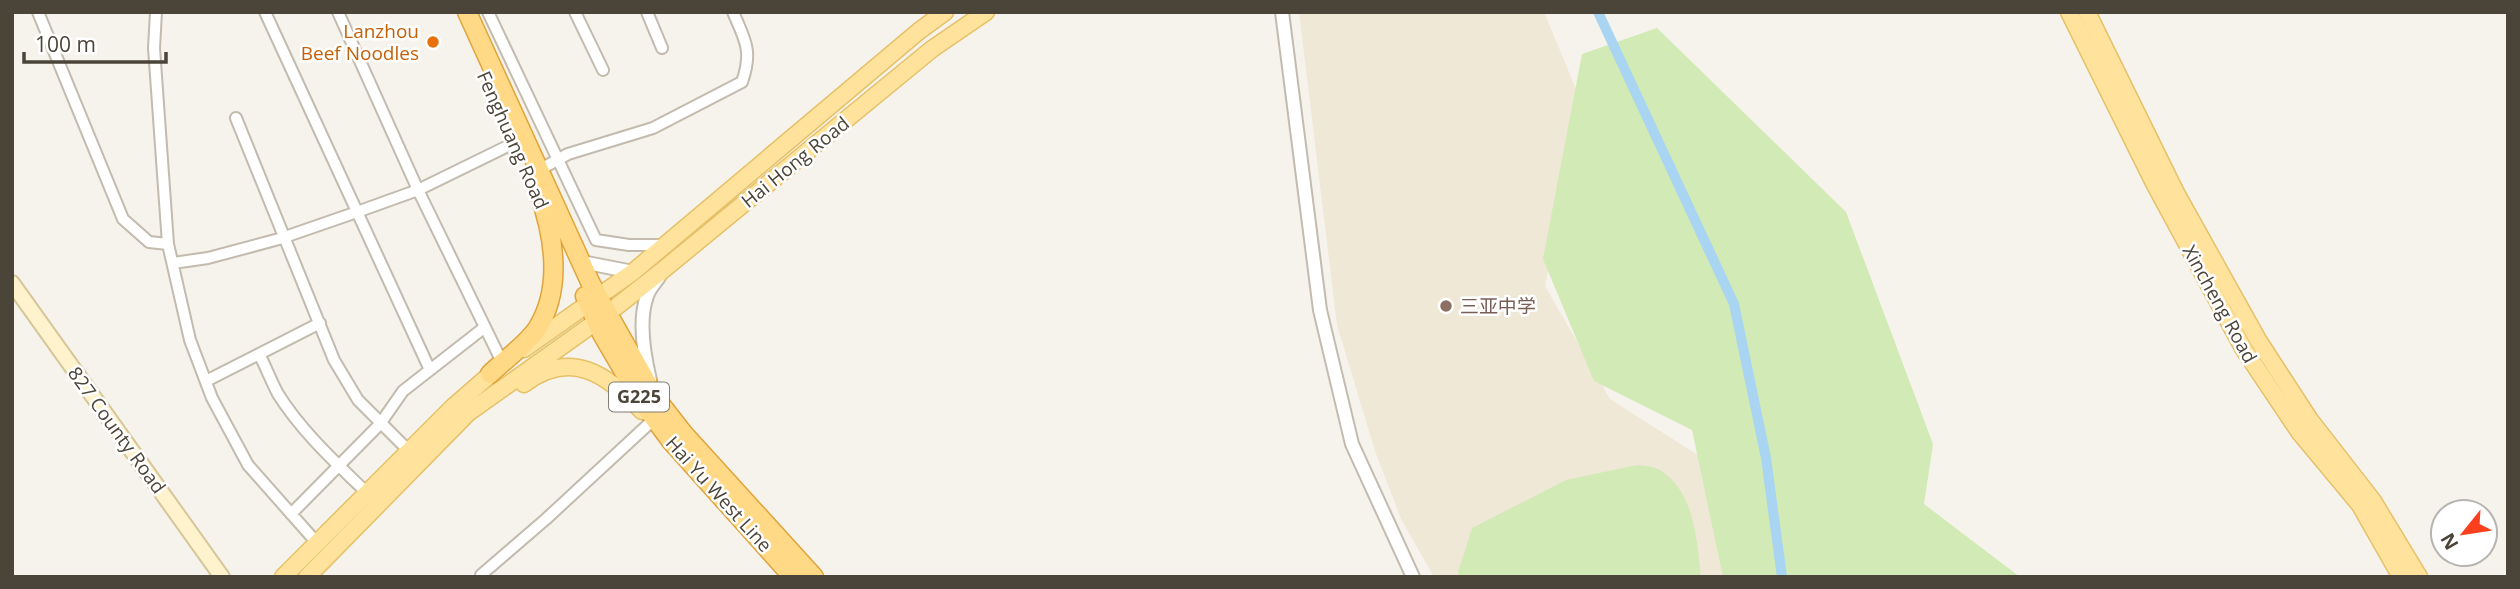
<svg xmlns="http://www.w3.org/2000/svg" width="2520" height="589" viewBox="0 0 2520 589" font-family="'Open Sans','Noto Sans SC',sans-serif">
<rect width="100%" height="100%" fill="#f6f3ec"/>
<path fill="#efe8d6" d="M1299 12H1544L1581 101 1545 286 1610 399 1715 466 1737 577H1434L1401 519 1375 451 1337 325Z"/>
<path fill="#d2eab5" d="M1657 28 1846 212 1933 444 1924 504 2020 577H1723L1692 430 1594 381 1543 259 1582 54Z
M1637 465C1645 466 1657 467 1663 472 1695 495 1697 541 1701 577H1459L1458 572 1472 528 1566 480Z"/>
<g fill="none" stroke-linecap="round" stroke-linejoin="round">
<path stroke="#a9d4f2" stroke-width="10" d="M1598 12 1734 304 1766 458 1782 577"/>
<g stroke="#c2bbae" stroke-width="14">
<path id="minor" d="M38 12 123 219 149 242 168 244
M156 12 154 48 168 244 190 340 212 398 248 465 317 543
M265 12 430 370
M338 12 418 190 502 362
M488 12 596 240 629 245H664
M575 12 603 70
M647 12 662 48
M236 118 334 360 358 400 409 451
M539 170 568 154 653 128 742 82C753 51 745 40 733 12
M173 263 208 258 279 239 357 212 418 190 516 142
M259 354C266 367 271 381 278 394 302 432 335 462 367 493
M206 381 320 323
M291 514 380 424 403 391 485 327
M481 575 546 519 652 421"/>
</g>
<g stroke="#c2bbae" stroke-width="16">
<path id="tertiary" d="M1282 12 1320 310 1352 444 1413 577
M582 262 633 272
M650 380C644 355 638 321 647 296 649 289 655 283 659 277"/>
</g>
<g stroke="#d6c79b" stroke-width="18">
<path id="secondary" d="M12 283 222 577"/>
</g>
<g stroke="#e6c16a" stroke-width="19">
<path id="primary" d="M2069 12 2154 183 2243 348 2300 433 2360 505 2401 577
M2087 12 2176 193 2258 340 2310 420 2373 501 2419 577
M524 349 633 272 919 31 945 12
M524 384C571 348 608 375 642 411
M283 577 453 407 500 366
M307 577 468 413 607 314 663 270 932 49 986 12"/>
</g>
<g stroke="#e0a43c" stroke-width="21">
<path id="trunk" d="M467 12 591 284 655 397 683 433 814 577
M585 296 602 334 640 399 671 441 793 577
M490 374C503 361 527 344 537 329 563 288 554 236 539 193"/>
</g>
<use href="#minor" stroke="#fff" stroke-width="10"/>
<use href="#tertiary" stroke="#fff" stroke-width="12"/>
<use href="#secondary" stroke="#fff3cd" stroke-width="14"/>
<use href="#primary" stroke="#ffe39c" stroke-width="16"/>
<use href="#trunk" stroke="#ffd985" stroke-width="18"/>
</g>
<circle fill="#e8710a" stroke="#fff" stroke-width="2.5" cx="433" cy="42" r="7"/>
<circle fill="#8d6e63" stroke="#fff" stroke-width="2.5" cx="1446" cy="306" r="7"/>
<g text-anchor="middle" stroke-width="5" stroke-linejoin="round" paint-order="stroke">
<rect fill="#fff" stroke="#817c74" stroke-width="2" x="609" y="382.5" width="60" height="29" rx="5"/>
<g font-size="18" font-weight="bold" fill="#4b4439">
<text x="639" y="403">G225</text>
</g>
<g font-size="19" fill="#c56008" stroke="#fff" text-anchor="end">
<text x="419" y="38">Lanzhou<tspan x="419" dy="22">Beef Noodles</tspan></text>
</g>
<g font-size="19" fill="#4b4439" stroke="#fff">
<text transform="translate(513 140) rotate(66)" y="7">Fenghuang Road</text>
<text transform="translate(795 162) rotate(-39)" y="7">Hai Hong Road</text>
<text transform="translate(2220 304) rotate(61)" y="7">Xincheng Road</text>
<text transform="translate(117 430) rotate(54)" y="7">827 County Road</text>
<text transform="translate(719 494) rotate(48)" y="7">Hai Yu West Line</text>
</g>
<g font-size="19" fill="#785e54" stroke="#fff" text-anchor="start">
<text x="1460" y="313">三亚中学</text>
</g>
</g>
<rect width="2520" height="589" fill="none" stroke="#4b4439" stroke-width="28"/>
<g transform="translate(2464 533) rotate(240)"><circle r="33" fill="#ffffff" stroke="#b7b4b0" stroke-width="2"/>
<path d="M0-5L12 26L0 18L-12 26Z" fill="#fc3f1d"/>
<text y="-10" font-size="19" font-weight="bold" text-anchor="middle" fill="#4b4439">N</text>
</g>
<path d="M24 52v10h142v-10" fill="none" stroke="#4b4439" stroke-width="3.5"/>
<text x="35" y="52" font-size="21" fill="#4b4439" stroke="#ffffff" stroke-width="5" paint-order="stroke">100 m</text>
</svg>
